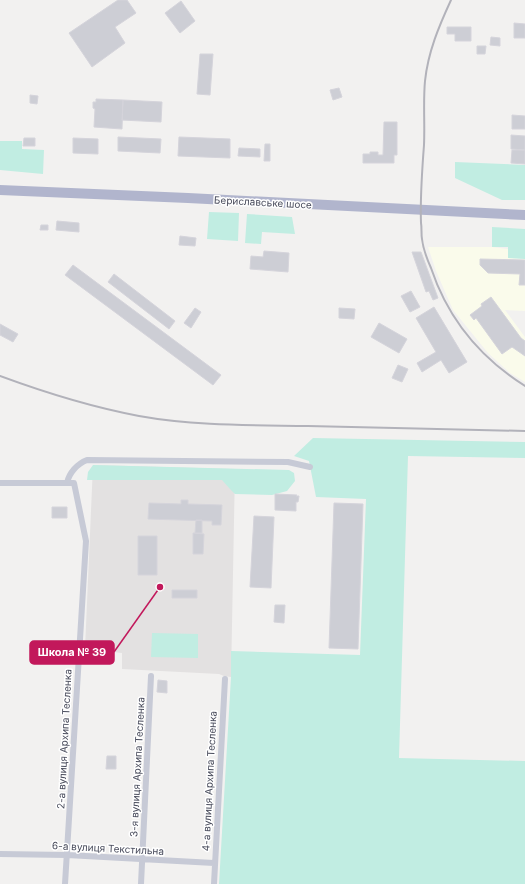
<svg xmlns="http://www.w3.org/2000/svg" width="525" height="884" viewBox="0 0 525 884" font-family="Inter,sans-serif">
<rect width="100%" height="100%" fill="#f2f1f0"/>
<path fill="#fafbeb" d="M428 247H492L508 249V258L525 259V311L505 310 525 337V382L510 373 488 353 453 310 436 271Z"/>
<path fill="#e3e1e1" d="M93 465 235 469 231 677 224 676 219 674 122 669V653L85 649Z"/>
<path fill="#c1ede2" d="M0 141H22V149L44 150 43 174 0 170Z
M455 162 525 165V200H502L455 178Z
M209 212 239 213 238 241 207 239Z
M247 214 292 217 295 234 262 232 261 244 245 243Z
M492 227 525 229V259L508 258V247H492Z
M313 438 525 442V458L408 456 399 758 525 761V884H219L231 677V651L360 655 366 499 316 497 309 461 294 456Z
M93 465 289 470 294 473 295 481 287 491 272 495 235 494 230 489 222 480H87L88 472Z
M152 633 198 634V658L151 657Z"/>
<path fill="#cdced5" stroke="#d5d4db" d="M118 0H127L136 13 115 27 125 43 92 67 69 33Z
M181 1 195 21 180 33 165 13Z
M514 23 525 24V38H514Z
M447 27H471V41H455V34H447Z
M491 37 500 38V46L490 45Z
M477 46H486L485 54H477Z
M200 54H213L210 95 197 94Z
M339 88 342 97 333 100 330 90Z
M30 95 38 96 37 104 30 103Z
M96 99 123 100 122 129 94 127 95 109 93 108V102H96Z
M123 100 162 102 161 122 122 120Z
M512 115 525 116V129H512Z
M384 122H397V155H394V163H363V154H370V152H378V155H383Z
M511 135 525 136V150L511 149Z
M118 137 161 139 160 153 118 151Z
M179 137 230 139V158L178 156Z
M24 138H35V146H23Z
M73 138 98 139V154L73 153Z
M265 144H270V161H264Z
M239 148 260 149V157L238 156Z
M512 150H525V164L511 163Z
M57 221 79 223V232L56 230Z
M41 225H48V230H40Z
M180 236 196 238 195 246 179 245Z
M264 251 289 253 288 272 250 269 251 256 263 257Z
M412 252H421L438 298 433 300 429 291 426 292Z
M480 259 525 260V285H519L520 274 488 273 480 265Z
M73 265 221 375 213 385 65 275Z
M114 274 175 321 169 329 108 282Z
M411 291 420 307 410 312 401 296Z
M491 297 521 338 525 341V356L512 347 502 354 476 318 474 320 470 315 482 306 481 304Z
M434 307 467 362 449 373 441 360 422 372 417 363 436 352 416 318Z
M195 308 201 312 191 328 184 323Z
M339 308 355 309 354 319 339 318Z
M379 323 407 339 399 353 371 337Z
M0 324 18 334 13 342 0 335Z
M398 365 408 369 402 382 392 378Z
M275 494 297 495 296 496H299L298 502H296V511L275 510Z
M181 500H188V504L222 505 221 525H212V521L148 519 149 503 181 504Z
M334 503 363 504 358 649 329 648Z
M52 507H67V518H52Z
M254 516 274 517 271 588 250 587Z
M196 520H202V533H195Z
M193 533 204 534 203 554H193Z
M138 536H157V575H138Z
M172 590H197V598H172Z
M275 605H285L284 623 274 622Z
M158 680 167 681V693L157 692Z
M107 756H116V769H106Z"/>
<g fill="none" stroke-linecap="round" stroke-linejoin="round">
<path stroke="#c7cad6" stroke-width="6" d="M0 483H74L86 541 65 884
M67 483C69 473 77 464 87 460L288 462 310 467
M0 854 67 855 214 863
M141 884 151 676
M214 884 225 679"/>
<path stroke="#b1b5cd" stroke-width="10" d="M0 190 188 198 525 215"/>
<path stroke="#b2b2ba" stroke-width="2" d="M451 0C439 26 428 52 425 81 423 102 425 123 424 145 422 171 420 197 421 223 422 228 421 234 422 239 423 248 427 259 431 268 448 319 479 357 525 386
M0 376C46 393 91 407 139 416 194 426 252 425 308 426 380 428 453 429 525 431"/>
</g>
<g text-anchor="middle" stroke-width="3" stroke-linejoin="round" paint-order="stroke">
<g font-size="10" fill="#494c5c" stroke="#fff">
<text transform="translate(263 202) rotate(3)" y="4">Бериславське шосе</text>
<text transform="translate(64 739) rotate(-87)" y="4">2-а вулиця Архипа Тесленка</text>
<text transform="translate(137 767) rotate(-87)" y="4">3-я вулиця Архипа Тесленка</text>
<text transform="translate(209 781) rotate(-87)" y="4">4-а вулиця Архипа Тесленка</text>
<text transform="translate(108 848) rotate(3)" y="4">6-а вулиця Текстильна</text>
</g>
</g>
<path fill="none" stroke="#c2185b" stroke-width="1.5" d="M160 587L114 652"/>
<circle fill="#c2185b" stroke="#fff" stroke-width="1.5" cx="160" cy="587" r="4"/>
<rect fill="#c2185b" stroke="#c2185b" stroke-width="1.5" x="30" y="641" width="84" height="23" rx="4"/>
<g font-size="11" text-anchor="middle" font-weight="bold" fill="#fff">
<text x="72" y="656">Школа № 39</text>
</g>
</svg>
